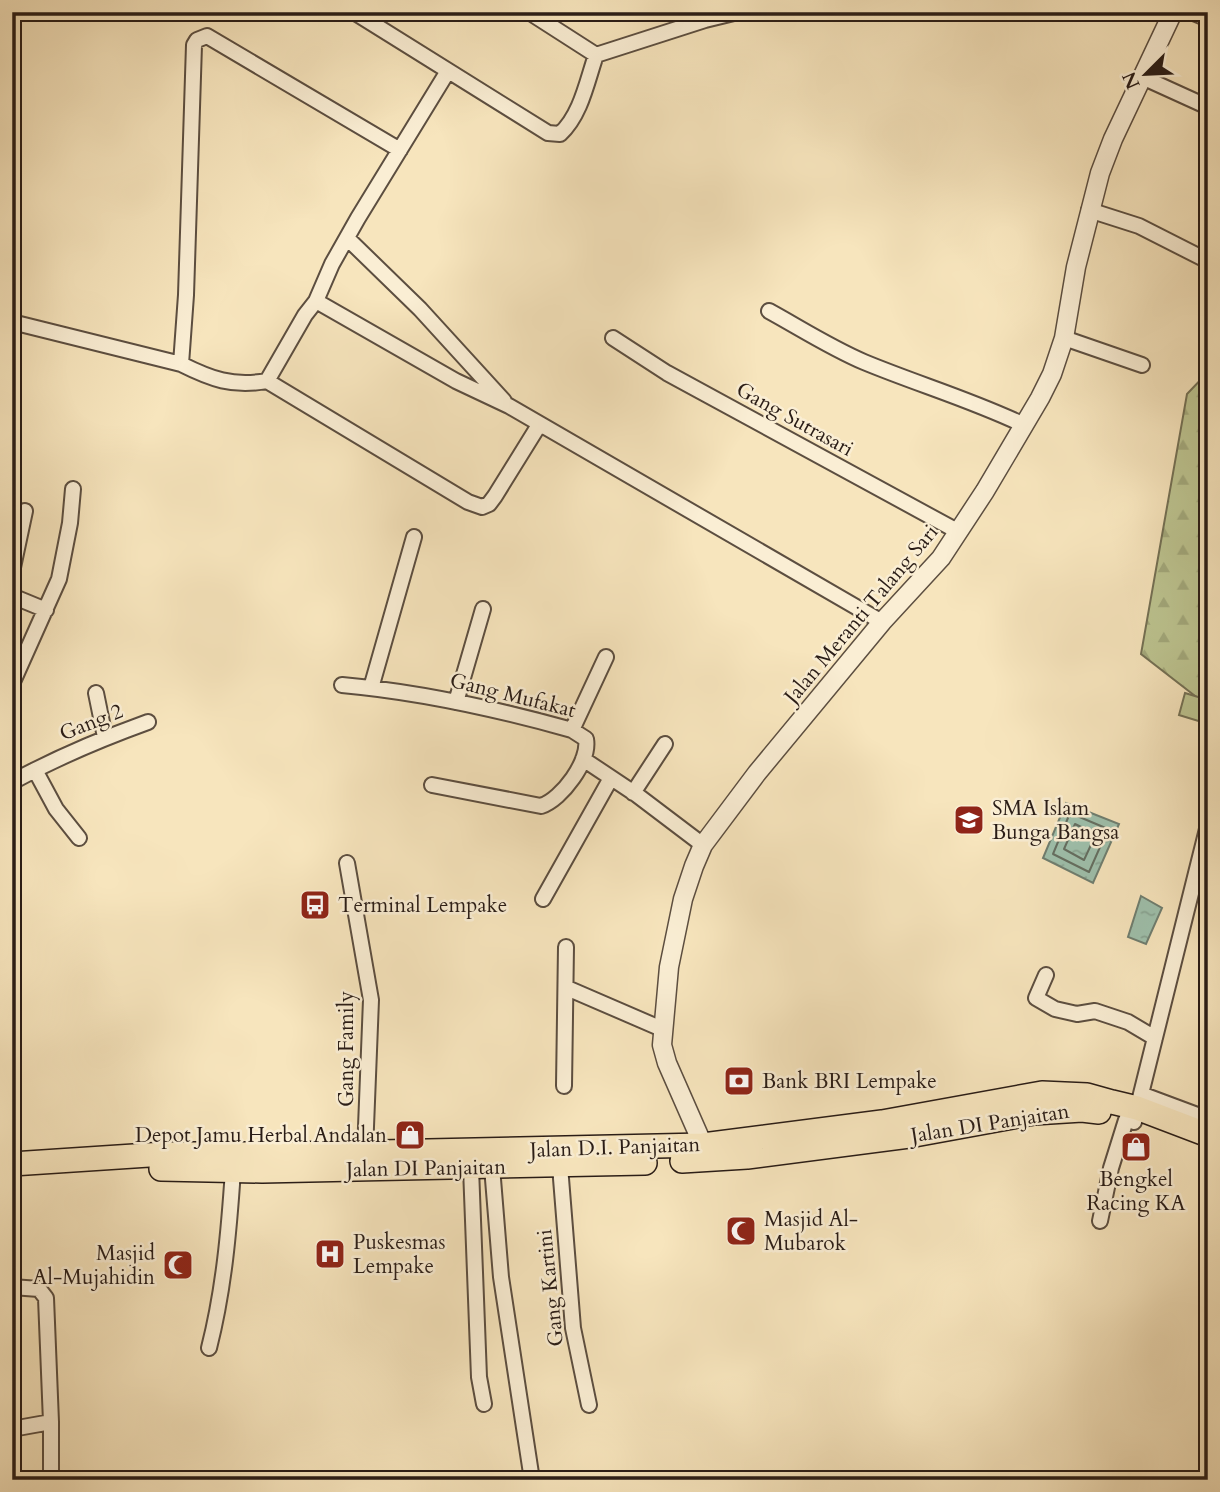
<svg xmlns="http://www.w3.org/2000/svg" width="1220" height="1492" viewBox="0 0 1220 1492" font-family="Cardo,serif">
<defs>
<pattern id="forest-firs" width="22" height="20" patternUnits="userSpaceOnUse" patternTransform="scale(1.75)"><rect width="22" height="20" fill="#bdc591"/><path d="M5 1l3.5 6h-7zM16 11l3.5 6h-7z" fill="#a2a97c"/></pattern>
<pattern id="water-ripples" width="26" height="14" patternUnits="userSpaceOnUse" patternTransform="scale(1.75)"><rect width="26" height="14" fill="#9ec0ac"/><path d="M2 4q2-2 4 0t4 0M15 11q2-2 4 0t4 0" fill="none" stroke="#88a493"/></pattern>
</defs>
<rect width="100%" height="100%" fill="#f7e5bd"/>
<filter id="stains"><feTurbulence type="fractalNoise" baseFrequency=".00286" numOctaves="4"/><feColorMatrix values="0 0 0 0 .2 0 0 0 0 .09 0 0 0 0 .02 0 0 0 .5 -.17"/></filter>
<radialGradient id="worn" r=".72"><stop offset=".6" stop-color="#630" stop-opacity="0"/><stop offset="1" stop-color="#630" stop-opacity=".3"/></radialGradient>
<path fill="url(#forest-firs)" stroke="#737054" stroke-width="2" d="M1208 372V706L1141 654 1187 394Z"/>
<path fill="#bdc591" stroke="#737054" stroke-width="2" d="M1185 693 1208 700V724L1179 715Z"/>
<path fill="url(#water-ripples)" stroke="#6f7e70" stroke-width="2" d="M1066 803 1119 824 1093 883 1043 858Z
M1141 896 1162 908 1146 944 1128 937Z"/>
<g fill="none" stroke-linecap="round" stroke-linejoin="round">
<path stroke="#646e61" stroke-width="2" d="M1070 813 1108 829 1089 872 1053 854Z
M1075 824 1096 834 1084 860 1064 849Z"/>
<g stroke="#5c4e40" stroke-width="18">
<path id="minor" d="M354 12 548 133 560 134C581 115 587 81 596 55L529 12
M1191 12 1208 19
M596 55 705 20 738 12
M1142 77 1208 107
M400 150 207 36 197 40 194 45 186 295 181 364C211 379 232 387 267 381L305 315 316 301 332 264 358 218 448 71
M1089 210 1139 226 1208 261
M347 238 420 309 504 401
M316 301 456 381 509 406 882 622
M769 311C800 328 831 348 864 362 917 384 972 400 1024 425
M12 322 181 364
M613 338 667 373 959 532
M1064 338 1142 365
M267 381 468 502 482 507 489 504 495 496 539 425
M12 572 25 511
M12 596 46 610
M12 684 59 579 70 523 73 489
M342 685C420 692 497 709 572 730L586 739C590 761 562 799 541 806L432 785
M371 688 414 537
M96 693 105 737
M456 702 483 609
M572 730 606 657
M583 759 637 795 703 845
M35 770 56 809 79 838
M12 782C56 758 101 739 148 722
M633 793 665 744
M347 863 371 1000 365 1152
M543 899 611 778
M1046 975 1036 998 1055 1009 1077 1014 1095 1011 1128 1022 1155 1038
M567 988 662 1029
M564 1086 566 947
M1141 1094 1208 1119
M1134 1122 1208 825
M560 1166 573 1328 589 1405
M492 1167 501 1277 532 1480
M471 1168 479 1377 484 1404
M1100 1221 1111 1168 1126 1120
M12 1287 39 1289 46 1298 51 1422V1480
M209 1348C224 1289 229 1230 233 1170
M12 1429 51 1422"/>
</g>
<g stroke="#5c4e40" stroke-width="21">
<path id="tertiary" d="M707 1154 667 1063 662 1045 669 967 683 899 694 866 703 845 757 773 882 622 941 558 985 491 1040 398 1052 374 1064 338 1076 267 1100 173 1113 139 1173 12"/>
</g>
<g stroke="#291c16" stroke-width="26">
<path id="trunk" d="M682 1161 747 1157 909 1136 1034 1113 1082 1110 1099 1112
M12 1164 164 1154H287L703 1145 882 1122 1042 1093 1087 1095 1112 1102 1137 1108 1208 1135
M161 1169 262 1171 645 1163"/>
</g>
<use href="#minor" stroke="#faeed4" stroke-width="14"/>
<use href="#tertiary" stroke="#faeed4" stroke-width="18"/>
<use href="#trunk" stroke="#f7e5bd" stroke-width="23"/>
</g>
<defs>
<g id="school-square" transform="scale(1.575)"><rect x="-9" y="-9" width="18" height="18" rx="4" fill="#8f2418" stroke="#faeed4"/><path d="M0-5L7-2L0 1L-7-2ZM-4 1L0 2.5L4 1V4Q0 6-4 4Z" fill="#fff"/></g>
<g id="bus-square" transform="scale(1.575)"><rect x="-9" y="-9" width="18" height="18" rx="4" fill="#8f2418" stroke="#faeed4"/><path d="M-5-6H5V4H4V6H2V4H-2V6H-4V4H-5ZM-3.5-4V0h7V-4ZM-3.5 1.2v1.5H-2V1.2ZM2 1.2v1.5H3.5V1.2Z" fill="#fff"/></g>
<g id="bank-square" transform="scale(1.575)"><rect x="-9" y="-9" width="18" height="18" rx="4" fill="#8f2418" stroke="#faeed4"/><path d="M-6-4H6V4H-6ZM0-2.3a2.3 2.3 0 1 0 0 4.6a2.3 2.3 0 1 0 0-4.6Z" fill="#fff"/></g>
<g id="shop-square" transform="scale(1.575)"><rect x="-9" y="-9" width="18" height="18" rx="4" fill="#8f2418" stroke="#faeed4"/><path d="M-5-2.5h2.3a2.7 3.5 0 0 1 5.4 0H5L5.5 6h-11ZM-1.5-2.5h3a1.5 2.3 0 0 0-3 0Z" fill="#fff"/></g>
<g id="mosque-square" transform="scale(1.575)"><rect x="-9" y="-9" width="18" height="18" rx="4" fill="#8f2418" stroke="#faeed4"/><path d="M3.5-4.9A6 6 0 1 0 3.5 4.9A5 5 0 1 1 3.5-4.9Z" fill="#fff"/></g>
<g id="hospital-square" transform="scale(1.575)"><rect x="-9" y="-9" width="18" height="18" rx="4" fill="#8f2418" stroke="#faeed4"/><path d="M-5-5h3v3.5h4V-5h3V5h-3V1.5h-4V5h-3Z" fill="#fff"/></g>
</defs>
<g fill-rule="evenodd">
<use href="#school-square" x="969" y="820"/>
<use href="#bus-square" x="315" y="905"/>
<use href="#bank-square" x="739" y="1081"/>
<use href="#shop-square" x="410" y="1135"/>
<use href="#shop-square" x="1136" y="1147"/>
<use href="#mosque-square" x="741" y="1231"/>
<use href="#hospital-square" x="330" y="1254"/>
<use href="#mosque-square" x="178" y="1265"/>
</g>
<g text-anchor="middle" stroke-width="5" stroke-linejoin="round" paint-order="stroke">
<g font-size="21" fill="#291c16" stroke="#faeed4">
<text transform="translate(795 419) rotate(29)" y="7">Gang Sutrasari</text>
<text transform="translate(861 614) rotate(-50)" y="7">Jalan Meranti Talang Sari</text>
<text transform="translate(513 695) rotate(14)" y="7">Gang Mufakat</text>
<text transform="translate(91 722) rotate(-22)" y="7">Gang 2</text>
<text transform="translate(346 1049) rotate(-90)" y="7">Gang Family</text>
<text transform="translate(990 1123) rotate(-9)" y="7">Jalan DI Panjaitan</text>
<text transform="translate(615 1147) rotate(-2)" y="7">Jalan D.I. Panjaitan</text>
<text transform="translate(426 1168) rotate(-1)" y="7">Jalan DI Panjaitan</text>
<text transform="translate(550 1288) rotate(-96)" y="7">Gang Kartini</text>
</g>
<g font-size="21" fill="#291c16" stroke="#faeed4" text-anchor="start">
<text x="992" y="815">SMA Islam<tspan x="992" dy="24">Bunga Bangsa</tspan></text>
<text x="338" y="912">Terminal Lempake</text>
<text x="762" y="1088">Bank BRI Lempake</text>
<text x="387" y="1142" text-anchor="end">Depot Jamu Herbal Andalan</text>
<text x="1136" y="1186" text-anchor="middle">Bengkel<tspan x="1136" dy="24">Racing KA</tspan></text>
<text x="764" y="1226">Masjid Al-<tspan x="764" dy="24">Mubarok</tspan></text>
<text x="353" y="1249">Puskesmas<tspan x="353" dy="24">Lempake</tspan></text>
<text x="155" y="1260" text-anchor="end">Masjid<tspan x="155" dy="24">Al-Mujahidin</tspan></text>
</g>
</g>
<rect width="1220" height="1492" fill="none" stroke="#f7e5bd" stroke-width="42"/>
<rect x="14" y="14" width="1192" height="1464" fill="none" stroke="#291c16" stroke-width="3.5"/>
<rect x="21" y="21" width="1178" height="1450" fill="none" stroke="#291c16" stroke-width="2"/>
<g transform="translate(1146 74) rotate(246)" stroke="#faeed4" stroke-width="5" paint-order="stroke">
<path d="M0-5L12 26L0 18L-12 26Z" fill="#291c16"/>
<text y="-10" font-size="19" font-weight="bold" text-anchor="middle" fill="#291c16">N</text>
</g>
<rect width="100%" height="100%" filter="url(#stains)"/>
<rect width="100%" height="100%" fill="url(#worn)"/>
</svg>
